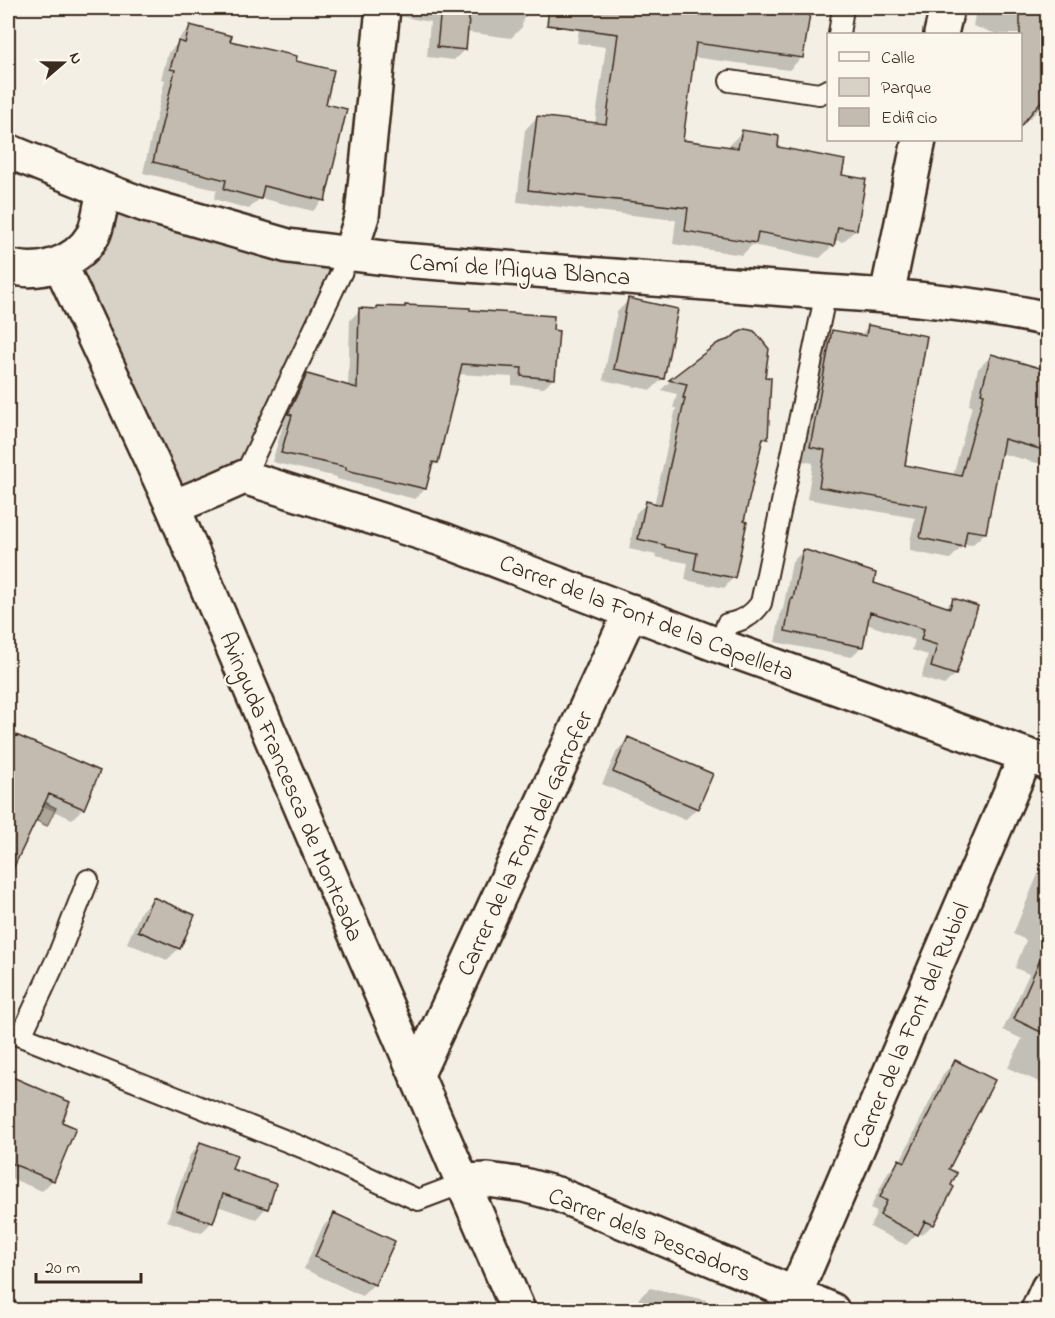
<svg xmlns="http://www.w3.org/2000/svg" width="1055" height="1318" viewBox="0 0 1055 1318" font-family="'Indie Flower',sans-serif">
<rect width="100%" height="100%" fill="#f3efe4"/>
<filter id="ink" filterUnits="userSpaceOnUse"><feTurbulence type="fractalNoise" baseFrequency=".0167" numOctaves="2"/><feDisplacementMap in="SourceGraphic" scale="12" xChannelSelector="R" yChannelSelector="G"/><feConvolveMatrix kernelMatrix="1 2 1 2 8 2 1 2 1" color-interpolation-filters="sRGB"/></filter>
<g filter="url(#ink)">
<path fill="#d8d1c6" stroke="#8a7e72" stroke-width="1.5" d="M108 197 343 258 242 472 175 502 64 267Z"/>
<path fill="#afa69a" stroke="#817468" stroke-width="1.5" d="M23 790 56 808 47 826 14 809Z"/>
<path fill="#0003" d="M400 8H530V11L523 19 522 27 511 38 466 32 465 49 454 60 427 57 430 22 399 16Z
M582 8H809L801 58 789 70 692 57 681 142 729 149V145L742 132 840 176 856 229 843 242 834 240 833 245 820 258 752 245 742 255 673 244 676 220 517 202 525 130 537 117 595 124 606 47 577 43Z
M983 8H1012L1046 13 1048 11V91L1040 108 1029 119 1020 116V34H997L973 26 975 15Z
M190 27 229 42 295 62 323 200 313 211 260 198 249 209 214 199 217 190 143 173 165 80 161 79 168 53 179 42 180 37Z
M1048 191V208L1041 205Z
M629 300 663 378 651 390 603 380 617 312Z
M406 306 554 378 544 388 512 385V377L458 374 437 462 430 469 425 489 415 499 337 479V477L272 462 283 425 280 424 298 386 308 376 348 387 350 320 360 310 374 311 378 307 404 308Z
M868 327 903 466 953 476 972 406 969 405 978 369 991 356 1048 371V466L1000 453 985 533 972 545 963 544V546L950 559 910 551V541L915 518 807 499 813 463 798 460 820 344 832 331 859 337Z
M719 344 764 378 767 438 760 444 742 523 734 577 724 588 685 580 688 563 655 557 656 555 629 549 636 513 647 503 654 505 676 408H673L677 394 661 390 670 381Z
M1048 516V550L1041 549Z
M803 551 872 584 945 608 953 600 955 675 944 685 921 678 928 655 912 650 915 640 866 624 862 646 851 657 775 642 781 611 783 609 792 562Z
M17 737 83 808 72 819 42 806 13 853 8 851V746Z
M628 739 697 808 685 820 602 784 617 751Z
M1048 850V1086L1008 1068 1022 1039 1003 1030 1029 974 1015 968 1026 940 1013 934Z
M153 899 179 948 167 960 127 943 141 911Z
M955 1062 933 1224 922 1235 918 1233 906 1245 870 1227 877 1212 870 1209 888 1172 900 1161 944 1073Z
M8 1065 15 1067 11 1079 60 1122 53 1180 42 1191 8 1177Z
M200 1144 230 1170 274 1185 266 1208 256 1219 217 1206 212 1222 201 1233 167 1221 190 1155Z
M335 1215 374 1284 362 1296 304 1269 323 1226Z
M650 1288 706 1300 704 1310H637L639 1298Z"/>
<path fill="#c3bbb0" stroke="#3b2a1e" stroke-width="1.5" d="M441 8H470L466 50 437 47Z
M549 8H811L803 58 696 43 683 140 738 148 742 130 779 136 778 147 845 160 842 175 866 179 857 230 838 227 834 246 758 232 756 243 685 231 688 208 528 190 537 116 606 124 618 34 547 25Z
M1020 8 1047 11V94L1020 127Z
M190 25 232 36 230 41 297 56 296 61 334 70 326 104 347 109 325 201 264 186 261 199 224 189 226 180 153 162 175 70 170 69 178 41 185 43Z
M628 298 678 309 664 379 614 369Z
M405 305 470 308V310L554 316 553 330 559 331 555 379 521 376 522 368 462 364 438 463 433 462 426 489 346 470V467L281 453 292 415 288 414 307 374 357 388 359 308 377 309V306L405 307Z
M868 325 927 336 905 465 961 476 984 394 981 393 991 354 1047 370V451L1004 439 986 533 967 530 964 547 920 538 927 506 819 487 825 450 810 447 832 330 866 336Z
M746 329 754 331 757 334 769 349 765 377 771 378 768 439 763 438 744 521 747 522 735 578 694 570 697 553 665 547V545L638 539 646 501 661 505 685 398H683L687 384 669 380 718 343 730 339 737 333Z
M803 549 876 573 874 583 950 608 953 598 978 606 956 675 931 667 937 645 921 640 924 629 870 612 863 647 785 631 791 599H793Z
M16 735 100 771 84 809 49 794 8 879V756Z
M628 737 713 774 698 809 613 772Z
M153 897 195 915 180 949 138 931Z
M1047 944V1035L1014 1019Z
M955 1060 995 1080 949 1169 957 1173 951 1185 954 1187 934 1225 925 1221 918 1235 880 1215 887 1201 880 1197 899 1159 905 1162Z
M8 1075 70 1102 62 1122 76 1128 54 1181 8 1162Z
M200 1142 237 1155 232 1169 276 1184 268 1209 223 1194 213 1223 176 1210Z
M334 1213 395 1241 375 1285 315 1257Z"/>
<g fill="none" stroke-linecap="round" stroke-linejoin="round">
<g stroke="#3b2a1e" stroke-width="24">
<path id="service" d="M839 34 843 8
M730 81 819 94 828 90
M244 477 350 254
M720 646 727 624C742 621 752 616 761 603L826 292
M8 1031 304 1148 418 1200 463 1183
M21 1036 58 956 88 880"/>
</g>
<g stroke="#3b2a1e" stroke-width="38">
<path id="minor" d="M941 34 947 8
M8 151 104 190 145 205 288 246 401 260 826 292C901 296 975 303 1048 319
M350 254 362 216 383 8
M60 264 173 507 342 903 518 1310
M8 266C38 276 76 264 93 235 98 226 101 202 104 190
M887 295 919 140
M173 507 217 489 244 477 441 539 720 646 1048 763
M417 1074 631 611
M463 1183 464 1181 488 1180 524 1185 557 1194 795 1294 832 1310
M795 1294 1026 756
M1038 1310 1048 1288"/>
</g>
<use href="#service" stroke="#fbf7ec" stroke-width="20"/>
<use href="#minor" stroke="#fbf7ec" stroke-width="33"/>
</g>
</g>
<g text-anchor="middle" stroke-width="4.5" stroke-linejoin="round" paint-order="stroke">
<g font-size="24" fill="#3b2a1e" stroke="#fbf7ec">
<text transform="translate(520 269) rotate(4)" y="8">Camí de l’Aigua Blanca</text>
<text transform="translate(647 617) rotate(21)" y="8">Carrer de la Font de la Capelleta</text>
<text transform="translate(292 786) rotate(67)" y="8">Avinguda Francesca de Montcada</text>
<text transform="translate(524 843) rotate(-65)" y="8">Carrer de la Font del Garrofer</text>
<text transform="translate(910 1025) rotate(-67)" y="8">Carrer de la Font del Rubiol</text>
<text transform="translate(650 1234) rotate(22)" y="8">Carrer dels Pescadors</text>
</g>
</g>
<rect width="1055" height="1318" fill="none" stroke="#fbf7ec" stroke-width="30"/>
<rect x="15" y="15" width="1025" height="1288" fill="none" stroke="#3b2a1e" stroke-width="2" filter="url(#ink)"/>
<rect x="827" y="33" width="195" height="108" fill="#fbf7ec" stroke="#aea59a" stroke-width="1.5"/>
<rect x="839" y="52" width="30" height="9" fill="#fbf7ec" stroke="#aea59a" stroke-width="1.5"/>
<text x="881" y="63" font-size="18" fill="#3b2a1e">Calle</text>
<rect x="839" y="78" width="30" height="18" fill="#d8d1c6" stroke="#aea59a" stroke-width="1.5"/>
<text x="881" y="93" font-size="18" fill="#3b2a1e">Parque</text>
<rect x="839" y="108" width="30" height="18" fill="#c3bbb0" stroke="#aea59a" stroke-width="1.5"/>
<text x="881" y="123" font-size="18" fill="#3b2a1e">Edificio</text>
<g transform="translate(63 63) rotate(70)" stroke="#fbf7ec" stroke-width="4.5" paint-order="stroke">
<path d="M0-4.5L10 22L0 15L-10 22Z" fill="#3b2a1e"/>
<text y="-9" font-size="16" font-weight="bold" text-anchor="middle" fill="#3b2a1e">N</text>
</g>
<path d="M36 1273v9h105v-9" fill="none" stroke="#3b2a1e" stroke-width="3"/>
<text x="45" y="1273" font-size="18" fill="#3b2a1e" stroke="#fbf7ec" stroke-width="4.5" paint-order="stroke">20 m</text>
</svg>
